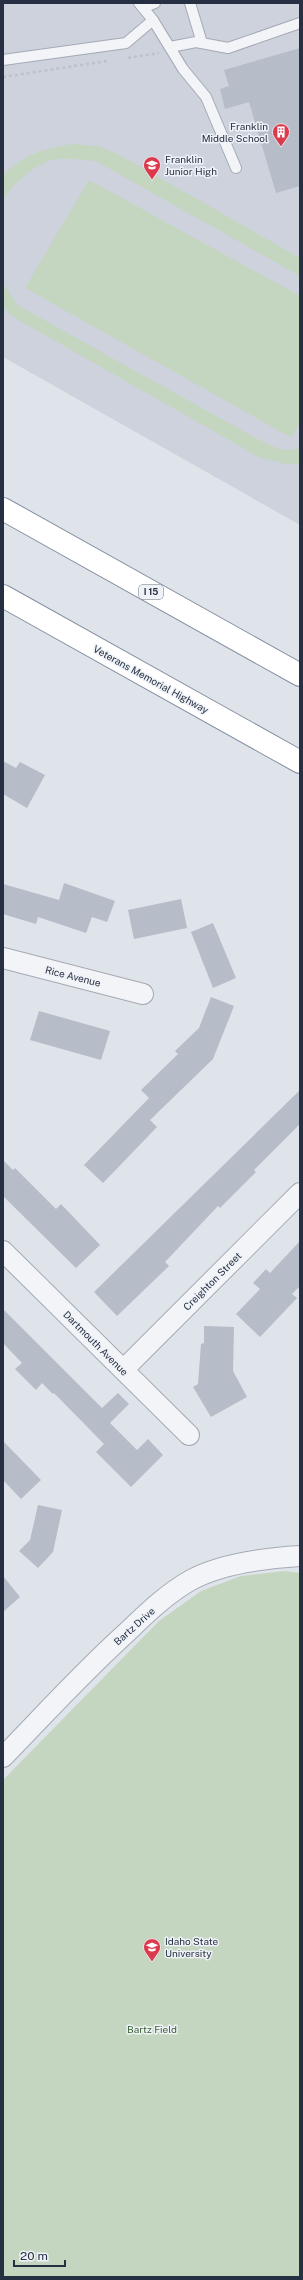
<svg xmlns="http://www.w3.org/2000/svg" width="303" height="2280" viewBox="0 0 303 2280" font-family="'Public Sans',sans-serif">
<rect width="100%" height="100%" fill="#dfe3ea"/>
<path fill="#cdd2dc" d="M3 3H300V525L3 357Z"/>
<path fill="#c4d5c0" d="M72 144 98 146 118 154 300 258V276L96 161C84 160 71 158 59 159 38 160 14 183 3 199V175C25 154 43 149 72 144Z
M89 180 300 296V422L292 438 25 288Z
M3 283 19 306 261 441 281 450 300 449V464H286L259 457 15 318 3 307Z
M285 1571 300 1573V2277H3V1780L159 1621 201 1591 241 1576Z"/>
<path fill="#b6bcc8" d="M300 48V186L276 193 249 102 225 109 220 89 229 86 224 70Z
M3 761 16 768 20 762 45 775 27 808 3 794Z
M64 883 115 901 107 922 92 917 86 933 38 917 36 924 3 914V884L59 900Z
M181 899 187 928 134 939 128 910Z
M213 923 236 978 213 988 191 932Z
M211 997 234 1006 213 1059 150 1120 157 1127 103 1183 84 1165 149 1098 141 1090 178 1054 175 1051 199 1028Z
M39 1011 110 1031 101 1060 30 1040Z
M300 1090V1124L254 1170 256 1172 220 1208 218 1206 165 1262 169 1266 117 1316 94 1292Z
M3 1160 13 1170 15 1168 56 1209 61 1204 100 1245 76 1268 3 1196Z
M300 1241V1286L292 1294 297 1298 260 1337 236 1314 260 1289 253 1283 266 1269 270 1273Z
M3 1309 102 1408 118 1393 129 1404 110 1423 137 1450 148 1439 163 1455 131 1487 96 1452 104 1444 54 1393 53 1394 42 1383 36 1390 15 1369 22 1363 3 1343Z
M204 1326 234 1327 233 1371 247 1397 211 1417 193 1387 198 1384 201 1344 204 1343Z
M3 1441 41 1480 21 1499 3 1480Z
M38 1505 62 1510 53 1552 38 1568 19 1551 30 1540Z
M3 1576 20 1597 3 1612Z"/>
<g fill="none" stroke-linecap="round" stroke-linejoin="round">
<g stroke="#a4aab5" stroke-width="12">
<path id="service" d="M139 3 153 20 183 69 206 97 236 168
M190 3 202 43
M143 8 155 3
M170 47 196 42 228 48 300 23
M3 60 126 43 153 20"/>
</g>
<g stroke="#a4aab5" stroke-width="22">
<path id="minor" d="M3 958 143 994
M3 1251 189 1435
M124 1369 300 1193
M3 1757C43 1716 82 1673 125 1634 145 1615 166 1594 191 1580 220 1564 267 1558 300 1556"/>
</g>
<g stroke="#8590a2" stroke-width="24">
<path id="motorway" d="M3 509 300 675
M3 596 300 762"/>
</g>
<path stroke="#bec1c9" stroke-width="2.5" stroke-dasharray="3 3" stroke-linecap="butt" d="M128 58 159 53
M3 77 107 61"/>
<use href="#service" stroke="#f3f4f8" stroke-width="10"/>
<use href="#minor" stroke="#f3f4f8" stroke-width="20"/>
<use href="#motorway" stroke="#fff" stroke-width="22"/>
</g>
<defs>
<g id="building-pin" transform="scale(0.9)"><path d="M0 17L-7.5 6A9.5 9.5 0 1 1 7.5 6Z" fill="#db394c" stroke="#eff2f7"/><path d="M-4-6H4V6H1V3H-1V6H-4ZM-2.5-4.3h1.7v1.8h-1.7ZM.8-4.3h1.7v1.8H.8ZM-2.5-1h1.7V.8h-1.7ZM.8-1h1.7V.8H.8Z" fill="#fff"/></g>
<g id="school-pin" transform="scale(0.9)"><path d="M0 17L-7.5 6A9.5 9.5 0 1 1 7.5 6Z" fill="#db394c" stroke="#eff2f7"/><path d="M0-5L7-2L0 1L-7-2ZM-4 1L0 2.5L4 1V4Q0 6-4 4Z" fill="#fff"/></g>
<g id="university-pin" transform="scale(0.9)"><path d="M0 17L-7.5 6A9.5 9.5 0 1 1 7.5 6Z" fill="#db394c" stroke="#eff2f7"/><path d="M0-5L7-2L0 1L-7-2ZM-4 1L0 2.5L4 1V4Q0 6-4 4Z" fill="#fff"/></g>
</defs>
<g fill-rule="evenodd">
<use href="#building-pin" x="281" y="132"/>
<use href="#school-pin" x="152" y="165"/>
<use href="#university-pin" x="152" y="1947"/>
</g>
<g text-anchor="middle" stroke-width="3" stroke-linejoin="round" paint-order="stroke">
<rect fill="#eff2f7" stroke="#636a79" stroke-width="1" x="139" y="585" width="24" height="14" rx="3"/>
<g font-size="9" font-weight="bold" fill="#273043">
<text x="151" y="595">I 15</text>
</g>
<g font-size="10" fill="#273043" stroke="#eff2f7" text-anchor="start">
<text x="268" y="130" text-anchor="end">Franklin<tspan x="268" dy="12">Middle School</tspan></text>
<text x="165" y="163">Franklin<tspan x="165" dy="12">Junior High</tspan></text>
<text x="165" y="1945">Idaho State<tspan x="165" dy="12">University</tspan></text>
</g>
<g font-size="10" fill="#273043" stroke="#eff2f7">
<text transform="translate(151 679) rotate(29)" y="4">Veterans Memorial Highway</text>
<text transform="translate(73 976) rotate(14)" y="4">Rice Avenue</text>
<text transform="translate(212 1281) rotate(-45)" y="4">Creighton Street</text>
<text transform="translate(96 1343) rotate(45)" y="4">Dartmouth Avenue</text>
<text transform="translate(134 1626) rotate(-42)" y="4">Bartz Drive</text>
</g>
<g font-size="10" fill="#3a6033" stroke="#eff2f7">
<text x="152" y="2033">Bartz Field</text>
</g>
</g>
<rect width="303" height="2280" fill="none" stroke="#273043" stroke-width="8"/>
<path d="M14 2260v6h51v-6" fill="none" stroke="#273043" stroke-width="2"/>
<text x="20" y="2260" font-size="12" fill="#273043" stroke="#eff2f7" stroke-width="3" paint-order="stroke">20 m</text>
</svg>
